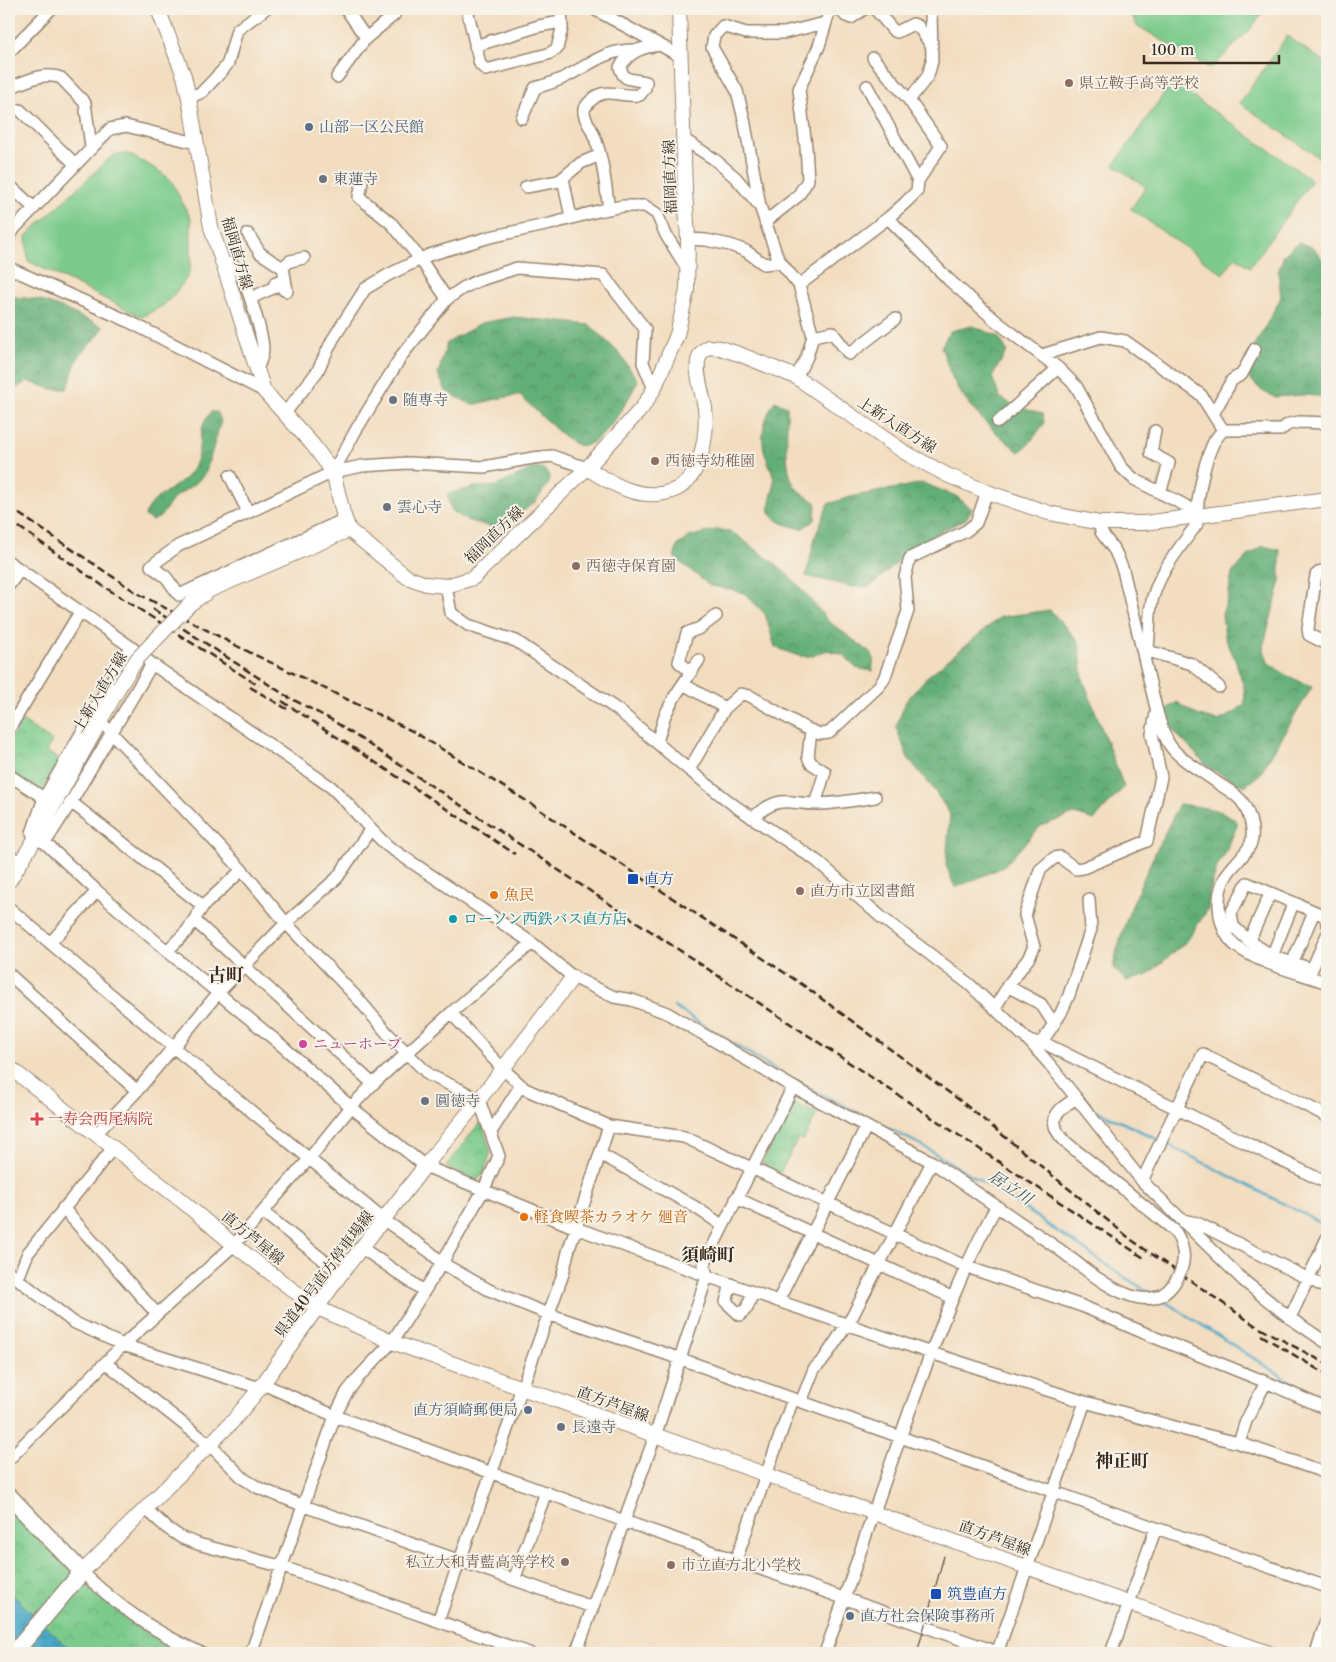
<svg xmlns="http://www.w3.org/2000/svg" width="1336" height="1662" viewBox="0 0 1336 1662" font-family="'Libre Caslon Text','Noto Serif JP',serif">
<defs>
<pattern id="forest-crowns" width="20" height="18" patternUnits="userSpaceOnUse" patternTransform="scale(1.25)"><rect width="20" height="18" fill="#64af78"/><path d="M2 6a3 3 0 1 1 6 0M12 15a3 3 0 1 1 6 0" fill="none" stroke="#548f62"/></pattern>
<pattern id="park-crowns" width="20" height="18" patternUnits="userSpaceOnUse" patternTransform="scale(1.25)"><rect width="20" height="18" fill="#7bcb8c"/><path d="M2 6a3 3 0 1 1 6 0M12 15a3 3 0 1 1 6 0" fill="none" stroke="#6bae78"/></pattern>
<pattern id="water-ripples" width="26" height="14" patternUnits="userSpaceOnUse" patternTransform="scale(1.25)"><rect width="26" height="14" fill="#49a9c8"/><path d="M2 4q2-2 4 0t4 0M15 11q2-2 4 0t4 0" fill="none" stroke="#3e8aa2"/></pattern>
</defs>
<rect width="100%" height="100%" fill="#f7f3e8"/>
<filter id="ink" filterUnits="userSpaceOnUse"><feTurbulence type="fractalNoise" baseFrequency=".02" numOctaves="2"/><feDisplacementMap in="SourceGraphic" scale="10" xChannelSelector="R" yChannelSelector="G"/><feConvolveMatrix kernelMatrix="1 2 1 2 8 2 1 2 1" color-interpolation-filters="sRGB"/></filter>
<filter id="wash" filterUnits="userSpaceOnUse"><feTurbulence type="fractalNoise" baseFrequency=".0096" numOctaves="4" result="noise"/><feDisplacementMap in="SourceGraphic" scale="20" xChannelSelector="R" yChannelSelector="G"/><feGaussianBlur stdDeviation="1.12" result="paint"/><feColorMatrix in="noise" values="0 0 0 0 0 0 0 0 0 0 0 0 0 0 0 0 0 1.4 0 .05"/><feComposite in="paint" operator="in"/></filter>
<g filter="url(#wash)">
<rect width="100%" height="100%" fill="#f3ddc0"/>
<path fill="url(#forest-crowns)" stroke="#506c4b" d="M1299 242 1314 248 1327 265V397L1304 395 1274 397 1262 391 1248 377 1245 359 1264 329 1281 297 1278 272 1284 255 1292 247Z
M9 296 40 300 64 309 103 327C97 341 85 346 78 358 73 367 72 378 67 389H52L27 381 9 393Z
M514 317 590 325 620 354 638 381C629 398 601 452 578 445 565 441 531 405 519 395L501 398 472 405 446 391 438 374 447 343 481 323Z
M972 326 998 336 1007 351 992 377 1000 397 1014 406 1043 414 1044 424 1028 445 1019 452C996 433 972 413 957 387 950 375 946 360 941 347L950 331Z
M775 401 787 406C788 428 783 466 794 485 799 493 808 497 816 502L815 520 802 529C791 526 778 524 771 514 766 505 774 493 774 483 774 471 766 461 764 450 760 433 766 414 775 401Z
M211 412H217L221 421 206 472 198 481 174 498 160 517 152 521 145 516C152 494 177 489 189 474 201 460 198 444 202 429 204 422 207 417 211 412Z
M533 468 544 469 549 475V483L535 502 503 526H488L466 520 451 510 447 494 474 487 496 486Z
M923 483 956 496 972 509 966 519 937 533 914 547 870 587H853L806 576 815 537 828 504 850 497Z
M719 529 735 534 778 566 800 587 828 621 870 652 874 659 872 671 856 668 844 655 827 650C804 661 798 656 775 647L765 614 744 593 709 585 674 557 678 545 689 537Z
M1263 546 1280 550V584L1263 647 1268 662 1284 674 1312 687 1260 774 1245 786 1209 768 1169 726 1165 710 1177 702 1197 715 1218 721 1234 713 1245 703 1244 687 1234 657 1225 637 1222 614 1228 598 1232 573 1248 556Z
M1050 610 1079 642 1083 679 1124 787 1094 820 1074 814 1041 826 1003 867 955 888 946 865 950 814 932 787 908 758 896 727 906 701 927 677 1000 617Z
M1179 804C1198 807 1226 808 1238 823L1226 852 1217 867 1210 891 1208 909 1187 941 1146 976 1126 981 1113 968C1123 914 1155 854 1179 804Z"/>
<path fill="url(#park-crowns)" stroke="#5b7a55" d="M22 721 52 741 46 751 61 761 40 792 9 771V741Z
M797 1104 817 1114 803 1141 798 1139 780 1173 764 1166 763 1161 790 1106Z
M481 1121 491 1152 483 1175 476 1181 448 1168 446 1166Z
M9 1508 99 1597 150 1634 191 1653H9Z"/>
<path fill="#7bcb8c" stroke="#5b7a55" d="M1130 9H1265L1250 30 1211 69 1136 25Z
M1287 36 1327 64V150L1321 159 1240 103Z
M1172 82 1312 180 1250 267 1235 257 1223 274 1131 209 1146 187 1114 165Z
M117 154H129L156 169 171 180 191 219V263L188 276 177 291 164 305 142 317 28 261 26 236 111 157Z"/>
<path fill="url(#water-ripples)" stroke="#426a73" d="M9 1592 74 1653H9Z"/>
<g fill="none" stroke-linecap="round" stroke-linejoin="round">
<path stroke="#49a9c8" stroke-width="2.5" d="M674 1007 784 1075 919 1144 1000 1192 1124 1277 1152 1294
M1096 1110 1157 1139
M1165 1143 1327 1226
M1161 1299 1286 1379 1327 1401"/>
</g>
</g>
<g filter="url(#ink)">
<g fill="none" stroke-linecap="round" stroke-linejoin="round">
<g stroke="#97846f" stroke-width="14">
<path id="minor" d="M346 9 366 38 394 15 389 9
M467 9 480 64 486 70 548 54 557 49 562 28 561 9
M594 9 680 56
M839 9 846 16 851 18 864 9
M875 9 893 30 897 32 913 24 918 26 931 45
M475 46 539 26 561 22
M9 52 51 9
M873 58 909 100
M337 77 366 38
M867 86 918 181
M9 88C24 82 44 71 61 78L85 103 91 147
M189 98 202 92 223 70 228 63 237 30 265 9
M20 110 75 164
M522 118 535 88C545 85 556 82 565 77 592 64 605 49 637 50
M685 140 714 159 736 178 759 205
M358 174 362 182 359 197 392 224 421 260 447 299
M563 178 571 218
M9 185 34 208
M526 187 559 181 581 163 600 155
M609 209C605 183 603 155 592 131 589 124 583 118 584 109 602 82 615 98 640 95L645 88 646 82C632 78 624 83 620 67 630 51 642 47 660 45
M888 218 949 280 996 321 1058 368 1076 386 1121 467 1134 479 1188 507 1197 515
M765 222 798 196 808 180 806 147 799 89 819 46 830 9
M248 234 260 253 283 268
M9 238 14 229 110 129 126 126 196 143
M688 239 706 240 730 245 746 251 764 264 781 262
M222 262C225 263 230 263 233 265 245 272 262 333 263 348 263 356 260 363 256 370
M9 268 128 321 264 391
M799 285 888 218 905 203 917 191 918 181 941 146 909 100 928 76 932 61 931 9
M251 298 273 288 276 282H278L284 290 287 291 283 267 290 261 304 258
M813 336 832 332 849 354 895 319
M1042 355 1101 337 1125 341 1201 395 1223 430
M796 377 807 357 813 336 799 285 778 259 760 206 744 119 737 91 712 47 714 36 723 26 746 33H784L825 23
M285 413 317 372 333 339 365 289 388 275 429 255 490 237 550 224 598 211 623 206H645L657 214 666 235 688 270
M1213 414 1232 380 1242 374 1255 349
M998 422 1058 368
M1223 430H1280L1289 424 1299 422 1327 423
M1155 431 1151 453 1169 463 1160 493
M333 472 356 430 402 355 447 299 463 288 477 281 517 268 603 275 645 329 643 363 654 389
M230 476 248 512
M345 519 179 595 166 577 151 566 178 546 333 472 362 466 408 463 484 467 533 458 552 456 587 468
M1100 523 1101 532 1115 551 1123 570 1157 712C1160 723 1163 734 1169 744 1178 759 1205 773 1219 784 1227 789 1238 795 1243 803 1249 813 1255 831 1251 843 1248 852 1234 864 1228 873 1213 894 1217 933 1239 948 1265 966 1298 972 1327 983
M9 562 131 647 152 664 331 787C352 806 368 829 389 847L532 943 573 977 614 997 632 1000 667 1013 793 1087 932 1162 1060 1250
M1327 571H1321L1316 575 1308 629 1309 635 1327 644
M9 585 20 570
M446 586 451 613 468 625 516 641 618 710 689 770 735 806 817 861 881 917 969 984 1030 1042 1051 1066 1142 1181 1244 1281 1290 1318 1327 1343
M131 647 44 798 32 833 35 839 45 843 97 891 167 951 280 1044 351 1107 425 1166 576 1228 707 1276 778 1301 931 1353 1085 1402 1189 1431 1239 1443 1327 1473
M1148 651 1192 664 1219 687
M1146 657C1151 640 1148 623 1151 606 1156 575 1179 549 1197 524 1196 504 1203 466 1212 446 1214 440 1219 435 1223 430
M691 672 679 662 687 633 700 628 716 616
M683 684 725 708
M106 727 242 870 286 923 360 1001 387 1033 429 1075 459 1089 479 1100 499 1156 484 1189 442 1263 392 1342 358 1378 347 1392 335 1416 251 1653
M9 729 80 612
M811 731 808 757 811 763 825 772 815 804
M657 742 665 715 675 696 699 660
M689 770 725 708 741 694 750 696 805 728 820 734 829 733 879 686 884 679 908 611 905 577 910 558 966 531 976 523 987 492
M9 775 44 798
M71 802 203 906
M752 818C783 792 787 805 821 804 839 803 857 800 875 797
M45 843 71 802 152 664
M9 855 20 863
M9 908 173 1047 384 1220 430 1252 442 1263 489 1290 548 1314 681 1359 1156 1528 1327 1587
M194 920 373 1084
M1327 923 1325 916 1247 883 1231 913 1233 926 1249 941 1274 957 1312 969 1327 935
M1249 941 1270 894
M50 943 97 891
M167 951 187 931 203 906 242 870
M1272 956 1293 904
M1290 968 1314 912
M9 974 137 1091
M1007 986 1041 1004 1054 1024
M995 1008 1009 984 1028 959 1034 947 1025 915 1040 870 1054 858 1060 857 1076 869 1083 868 1147 841 1161 777 1152 734 1156 713
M451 1013 502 1068 525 1089 609 1126 684 1137 967 1267 1082 1306 1156 1338 1266 1382 1327 1409
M1030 1042H1042L1327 1183
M1042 1042 1061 1013 1069 995 1091 929 1089 899
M1076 1098C1071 1102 1065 1105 1060 1110 1042 1129 1074 1149 1087 1159
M491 1132 521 1085
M96 1134 137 1091 219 992 286 923 337 878 370 830
M600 1154 695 1207 722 1225
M1142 1181 1203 1054 1327 1116
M736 1198 953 1298
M63 1208 157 1314
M264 1213 341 1274
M1182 1220 1197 1223 1327 1288
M362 1248 424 1291
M9 1272 73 1322 123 1345 260 1388
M18 1278 28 1253 113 1148
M731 1284 726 1302 740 1315 747 1308 753 1292
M778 1301 866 1127
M1290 1318 1327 1238
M106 1363 210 1445 244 1479 259 1488 304 1506 592 1607
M263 1384 335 1416 624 1521 1000 1653
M801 1402 814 1369 824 1359 852 1317 932 1162
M1239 1443 1246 1421 1266 1382
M9 1459 123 1345 234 1245 309 1159 351 1107 373 1084 451 1013 532 943
M146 1509 167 1528 182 1538 198 1544 283 1567 529 1653
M736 1560 793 1399
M82 1572C120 1608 154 1632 201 1653
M514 1580 546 1492
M438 1621 563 1274 568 1252 609 1126
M576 1653 655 1436 707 1276 704 1264 793 1087
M825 1653C855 1569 883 1483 914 1399 938 1333 963 1267 996 1207
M997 1653 1085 1402
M1111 1653 1156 1528
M1316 1653 1327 1617"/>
</g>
<g stroke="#97846f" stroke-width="16">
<path id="major" d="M158 9 184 76 189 98 211 227 264 391 313 445 333 472 343 513 349 530 407 577 426 584 446 586 473 578 587 468 642 408 654 389 677 335 687 290 688 239 685 190 679 9
M587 468C612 484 641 502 672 491 701 481 708 435 705 408 703 394 693 368 700 355 701 352 706 349 708 347L720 348 739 354 796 377 904 452 947 475 987 492 1049 513 1100 523H1144L1327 499
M190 604 210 590 349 530
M9 881 35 839 119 687
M9 1067 182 1201 234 1245 294 1291 318 1308 392 1342 1269 1653
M82 1572 232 1422 260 1388 341 1274 425 1166 479 1100 573 977"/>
</g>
<g stroke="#97846f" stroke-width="19">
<path id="highway" d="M9 1496 82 1572 14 1653"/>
</g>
<use href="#minor" stroke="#fff" stroke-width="11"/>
<use href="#major" stroke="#fff" stroke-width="14"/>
<use href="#highway" stroke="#fff" stroke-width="16"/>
<path stroke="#3b2a1e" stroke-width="1" d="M917 1653 944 1556"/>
<path stroke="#3b2a1e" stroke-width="2.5" stroke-dasharray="8 4" stroke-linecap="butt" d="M9 507 137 593 237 646 414 732 525 800 803 985 962 1102 1133 1241 1256 1326 1327 1364
M9 520 103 586 259 686
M153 609 288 697 332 720 1144 1258
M250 687 287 709
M282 701 515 854
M1261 1335 1327 1375"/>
<g stroke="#97846f" stroke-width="14" stroke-linecap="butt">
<path id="minor-bridge" d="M1060 1250C1089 1271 1150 1330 1178 1277 1187 1260 1184 1246 1175 1231L1087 1159"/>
</g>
<g stroke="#97846f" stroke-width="16" stroke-linecap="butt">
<path id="major-bridge" d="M119 687 137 659 190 604"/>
</g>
<use href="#minor-bridge" stroke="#fff" stroke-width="11"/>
<use href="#major-bridge" stroke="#fff" stroke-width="14"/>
</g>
</g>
<g fill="#8d6e63" stroke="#f7f3e8" stroke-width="2">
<circle cx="1069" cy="83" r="5"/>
<circle cx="655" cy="461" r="5"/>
<circle cx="576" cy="566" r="5"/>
<circle cx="800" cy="891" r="5"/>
<circle cx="565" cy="1562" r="5"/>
<circle cx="671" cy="1565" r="5"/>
</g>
<g fill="#5c6f8a" stroke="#f7f3e8" stroke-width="2">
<circle cx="309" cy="127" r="5"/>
<circle cx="528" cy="1410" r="5"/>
<circle cx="850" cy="1616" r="5"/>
</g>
<g fill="#6b7280" stroke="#f7f3e8" stroke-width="2">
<circle cx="323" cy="179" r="5"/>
<circle cx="393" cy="400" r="5"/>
<circle cx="387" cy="507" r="5"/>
<circle cx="425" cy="1101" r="5"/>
<circle cx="561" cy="1427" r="5"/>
</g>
<g fill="#1a4fb4" stroke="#f7f3e8" stroke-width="2">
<rect x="627" y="873" width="12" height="12" rx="2.5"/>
<rect x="930" y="1588" width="12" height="12" rx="2.5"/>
</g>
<g fill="#e8710a" stroke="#f7f3e8" stroke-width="2">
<circle cx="494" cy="895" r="5"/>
<circle cx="524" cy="1217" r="5"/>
</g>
<circle fill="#0f9aa8" stroke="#f7f3e8" stroke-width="2" cx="453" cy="919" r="5"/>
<circle fill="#d1479c" stroke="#f7f3e8" stroke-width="2" cx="303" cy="1044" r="5"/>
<path fill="#e0444e" stroke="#f7f3e8" stroke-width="2" d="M34.5 1111.5h5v5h5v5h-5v5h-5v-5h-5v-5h5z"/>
<g text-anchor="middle" stroke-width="4" stroke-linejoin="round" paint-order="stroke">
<g font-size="15" fill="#785e54" stroke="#f7f3e8" text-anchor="start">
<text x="1079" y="88">県立鞍手高等学校</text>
<text x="665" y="466">西徳寺幼稚園</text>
<text x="586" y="571">西徳寺保育園</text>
<text x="810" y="896">直方市立図書館</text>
<text x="555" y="1567" text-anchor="end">私立大和青藍高等学校</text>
<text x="681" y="1570">市立直方北小学校</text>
</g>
<g font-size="15" fill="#4e5e75" stroke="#f7f3e8" text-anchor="start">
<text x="319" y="132">山部一区公民館</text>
<text x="518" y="1415" text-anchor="end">直方須崎郵便局</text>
<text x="860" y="1621">直方社会保険事務所</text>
</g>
<g font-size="15" fill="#3b2a1e" stroke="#f7f3e8">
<text transform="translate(670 177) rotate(-92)" y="5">福岡直方線</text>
<text transform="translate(237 253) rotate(74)" y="5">福岡直方線</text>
<text transform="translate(897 425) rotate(33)" y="5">上新入直方線</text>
<text transform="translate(494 535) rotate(-44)" y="5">福岡直方線</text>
<text transform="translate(100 692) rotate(-59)" y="5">上新入直方線</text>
<text transform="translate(253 1238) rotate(39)" y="5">直方芦屋線</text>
<text transform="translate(324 1274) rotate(-53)" y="5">県道40号直方停車場線</text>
<text transform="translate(613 1404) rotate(20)" y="5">直方芦屋線</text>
<text transform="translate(995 1538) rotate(20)" y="5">直方芦屋線</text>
</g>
<g font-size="15" fill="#5b616d" stroke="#f7f3e8" text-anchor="start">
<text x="333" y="184">東蓮寺</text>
<text x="403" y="405">随専寺</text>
<text x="397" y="512">雲心寺</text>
<text x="435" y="1106">圓徳寺</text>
<text x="571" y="1432">長遠寺</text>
</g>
<g font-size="15" fill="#164399" stroke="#f7f3e8" text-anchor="start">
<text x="644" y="884">直方</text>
<text x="947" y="1599">筑豊直方</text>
</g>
<g font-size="15" fill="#c56008" stroke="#f7f3e8" text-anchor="start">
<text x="504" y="900">魚民</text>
<text x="534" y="1222">軽食喫茶カラオケ 廻音</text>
</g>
<g font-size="15" fill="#0d838f" stroke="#f7f3e8" text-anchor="start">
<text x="463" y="924">ローソン西鉄バス直方店</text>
</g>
<g font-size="15" fill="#b23c85" stroke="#f7f3e8" text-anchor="start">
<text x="313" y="1049">ニューホープ</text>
</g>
<g font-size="15" fill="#be3a42" stroke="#f7f3e8" text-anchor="start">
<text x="48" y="1124">一寿会西尾病院</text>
</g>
<g font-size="16" font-style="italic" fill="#40565a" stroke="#f7f3e8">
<text transform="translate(1011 1187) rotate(33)" y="6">居立川</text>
</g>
<g font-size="18" font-weight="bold" fill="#3b2a1e" stroke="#f7f3e8">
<text x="226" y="981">古町</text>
<text x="708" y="1261">須崎町</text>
<text x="1122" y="1467">神正町</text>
</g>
</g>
<rect width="1336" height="1662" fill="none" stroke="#f7f3e8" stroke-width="30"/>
<path d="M1144 55v8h135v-8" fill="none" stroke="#3b2a1e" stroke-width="2.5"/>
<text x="1151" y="55" font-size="15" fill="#3b2a1e" stroke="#f7f3e8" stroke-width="4" paint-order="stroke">100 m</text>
</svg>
